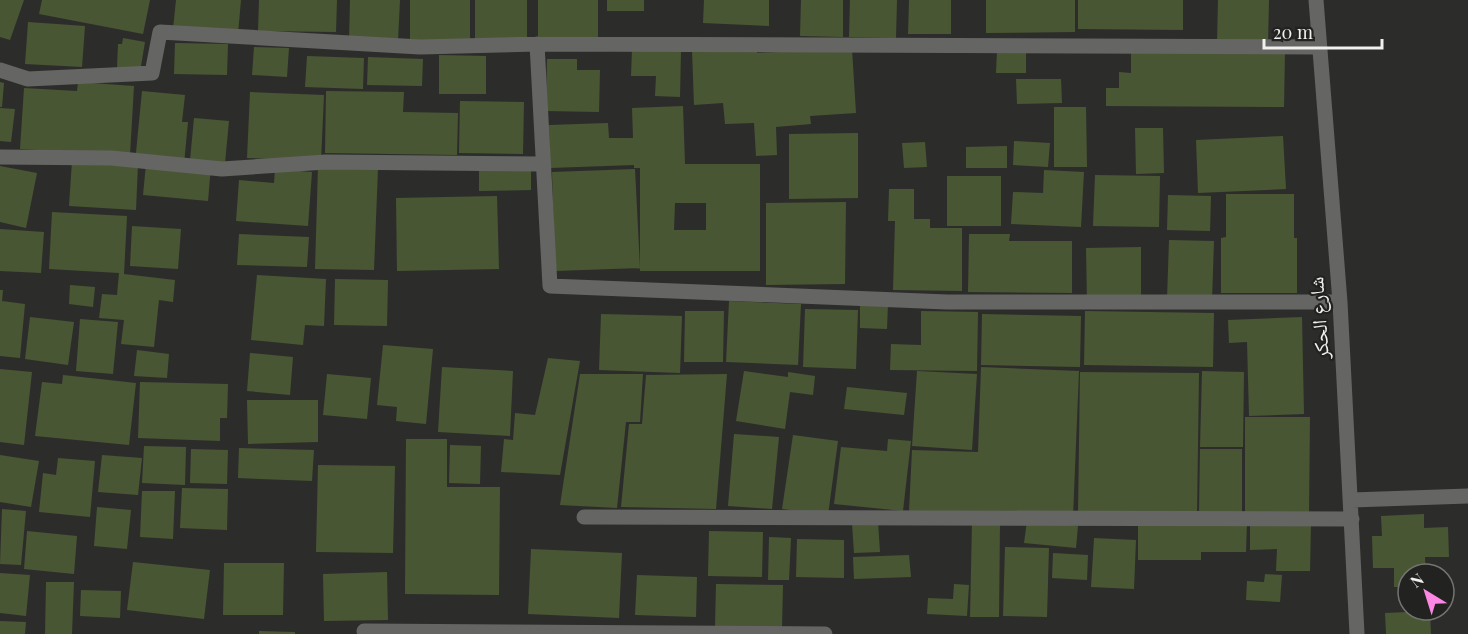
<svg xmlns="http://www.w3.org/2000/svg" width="1468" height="634" viewBox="0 0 1468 634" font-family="'Playfair Display','Noto Naskh Arabic',serif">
<rect width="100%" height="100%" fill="#2c2d2b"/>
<path fill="#495633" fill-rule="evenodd" d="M0 0H24L10 40 0 37Z
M42 0H150L143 34 39 14Z
M176 0H241L238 34 173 29Z
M259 0H337L336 32 258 31Z
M350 0H400L398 41 349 40Z
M410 0H470V41L410 42Z
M475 0H527V41L475 42Z
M538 0H598V37H538Z
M607 0H644V11H607Z
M704 0H769V26L703 23Z
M801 0H843V37L800 36Z
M850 0H897L896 38 849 37Z
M909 0H951V34H908Z
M986 0H1075V32L986 33Z
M1078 0H1183V30L1078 29Z
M1218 0H1269L1268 43 1217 42Z
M28 22 85 26 82 67 25 64Z
M123 38 145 42 140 72 117 68 118 44H122Z
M175 43 228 44 227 75 174 74Z
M254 47 289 48 287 77 252 75Z
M757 48V53L852 49 856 113 810 116 811 124 776 127 777 155 756 156 754 123 725 124 723 103 694 105 692 50Z
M632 49 681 50 680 97 655 96 656 76H631Z
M1131 49 1285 50 1284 107 1106 106V88H1119V72L1131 73Z
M997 51H1026V73H996Z
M439 55 486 56V94H439Z
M307 56 364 58 363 89 305 87Z
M368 57 423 59 422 86 367 85Z
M547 59H577V70H600L599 112 546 111Z
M1016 79H1061L1062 103 1017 104Z
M0 82 4 83 2 107H0Z
M78 82 134 86 130 155 20 149 24 88 77 91Z
M142 91 185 95 182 122H188L184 164 211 166 208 201 143 195 146 164 135 163Z
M326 91 404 92 403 112 458 113 457 155 325 153Z
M250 92 324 95 321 161 247 158Z
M460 101 524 102 523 154 459 153Z
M683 106 685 164H760V271H640V168H634V165L550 168 549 125 608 123 609 138H633L632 108ZM675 203H706V230H674Z
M1054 107H1086L1087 167H1054Z
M0 108 15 109 11 142 0 141Z
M194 118 229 121 225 163 190 160Z
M1135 128H1163L1164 173 1136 174Z
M858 133V198L789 199V134Z
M1283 136 1286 189 1198 193 1196 140Z
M1014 141 1050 143 1048 167 1013 165Z
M925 142 927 167 904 168 902 143Z
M1007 146V168H966V147Z
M72 161 138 164 136 210 69 206Z
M0 166 37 173 26 228 0 222Z
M318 166 378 168 374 270 315 269Z
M275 169 312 172 308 226 236 221 239 180 274 183Z
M531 169V190L479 191V170Z
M635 169 640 268 555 271 552 172Z
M1044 170 1084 172 1081 227 1011 224 1013 192 1043 193Z
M1095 175 1160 176 1159 227 1093 226Z
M947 176H1001V226H947Z
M889 189H914V219H930V228H962V291L893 290 895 221H888Z
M1226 194H1294V238H1297V293H1221V238L1226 237Z
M1168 195 1211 196 1210 231 1167 230Z
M497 196 499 269 397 271 396 198Z
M846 202 845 284 766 285V203Z
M52 212 127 216 124 274 175 280 173 302 159 300 154 347 121 344 124 320 99 318 102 294 117 295 119 273 49 269Z
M132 226 181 229 178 269 130 266Z
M0 229 44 232 41 273 0 271Z
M239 234 309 237 307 267 237 265Z
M969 234H1010L1009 241H1072V293L968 292Z
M1169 240 1214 241 1212 301 1167 299Z
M1141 247V302L1087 303 1086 248Z
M257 275 326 279 324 326 305 325 303 345 251 340Z
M335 279 388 280 387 326 334 325Z
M70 285 95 287 93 307 69 304Z
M0 290H3L2 301 25 304 20 358 0 356Z
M729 301 801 304 798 365 726 362Z
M860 303 888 304 887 329 860 328Z
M805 309 858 310 856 369 803 367Z
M685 311H724L723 362H684Z
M921 311 978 312 977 371 890 370 891 344 921 345Z
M1085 311 1214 313 1213 367 1084 365Z
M601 314 682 316 680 373 599 370Z
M982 314 1081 316 1080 367 981 365Z
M30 317 74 322 68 365 25 359Z
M1302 317 1304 414 1249 416 1247 342 1229 343 1228 320Z
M80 319 118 322 113 374 76 371Z
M383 345 433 349 426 424 396 421 397 407 377 405Z
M137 350 169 354 167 378 134 376Z
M250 353 293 357 290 395 247 391Z
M548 358 580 361 560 475 501 472 504 439 513 440 515 413 535 415Z
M442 367 513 371 510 436 438 432Z
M981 367 1079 371 1073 517 909 511 912 450 978 452Z
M0 369 32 372 24 445 0 442Z
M744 371 788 377V372L815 376 813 395 790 392 785 429 736 421Z
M917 371 977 374 972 450 912 446Z
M1202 371 1244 372 1243 447H1200Z
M1080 372 1199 373 1197 515 1078 513Z
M327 374 371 378 367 419 323 415Z
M580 374H643L640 422H626L617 508 560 505Z
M727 374 716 509 621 507 629 424H642L646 375Z
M63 375 136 383 129 445 35 436 42 382 62 384Z
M140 382 228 384 227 418H220V441L138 438Z
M847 387 907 393 904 415 844 409Z
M247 400H318V442L248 444Z
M1245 417H1310L1309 514 1245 515Z
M734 434 779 437 772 509 728 506Z
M793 435 838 441 828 515 782 509Z
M406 439H447V487H500L499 595 405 594Z
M888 439 911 441 903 511 834 504 841 447 887 451Z
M450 445 481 446 480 484 449 483Z
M144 446 186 447 185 485 142 483Z
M239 448 314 450 312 481 238 478Z
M191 449 228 450 227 484 190 483Z
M1200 449H1242V514H1199Z
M0 455 39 461 31 507 0 502Z
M102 455 142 458 138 495 98 492Z
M58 458 95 461 90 517 39 512 43 473 56 475Z
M318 465 395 466 393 553 316 552Z
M182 488 228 489 227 530 180 528Z
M142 491H175L173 539 140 537Z
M97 507 131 510 127 549 94 546Z
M2 509 26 511 21 565 0 564Z
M1424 514V528L1448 527 1449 557H1425L1426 574H1408V587H1394V568H1373L1372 536H1382L1381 516Z
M1027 521 1078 526 1076 548 1024 543Z
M878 522 880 552 854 553 852 524Z
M972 522H1000L999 617H970Z
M1247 522 1246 552H1201V560H1138V523Z
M1250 523H1311L1310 571H1276L1277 549 1250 550Z
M27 531 77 536 74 574 24 569Z
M709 531 763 532 762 577 708 576Z
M769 537 791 538 789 580H768Z
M1094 538 1136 540 1134 589 1091 587Z
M797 539 844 540V578L796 577Z
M1005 547 1049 548 1047 617 1003 616Z
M531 549 622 553 619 618 528 614Z
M1053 553 1088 555 1087 580 1052 578Z
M909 555 911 577 854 579 853 557Z
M133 562 210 570 204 619 127 610Z
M224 563H284L283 615H223Z
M387 572 388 620 324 621 323 574Z
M0 573 30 575 26 616 0 613Z
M1265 574 1282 575 1280 602 1246 600 1247 581 1264 582Z
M637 575 697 577 696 617 635 615Z
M46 582H74L72 634H45Z
M716 584 783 585 782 627 715 626Z
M954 584 969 585 967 616 927 614 928 598 953 599Z
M81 590 121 591 120 618 80 616Z
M1430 611 1431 634H1386L1385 613Z
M0 621 26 622 25 634H0Z
M259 631 295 632V634H259Z"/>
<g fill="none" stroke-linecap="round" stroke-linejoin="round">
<path stroke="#656564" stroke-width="15" d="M1316 0 1340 302 1357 634
M537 44 550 286 947 302H1340
M0 70 28 79 152 73 160 32 420 47 537 44 1319 47
M0 157 111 158 222 169 326 162 541 164
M1352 500 1468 496
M584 517 1352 519
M364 631 825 634"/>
</g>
<g text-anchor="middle" stroke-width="4.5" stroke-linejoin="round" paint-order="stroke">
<g font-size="20" fill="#f0f0ef" stroke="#222321">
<text transform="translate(1319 318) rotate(-94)" y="7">شارع الحكر</text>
</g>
</g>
<g transform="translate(1426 592) rotate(322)"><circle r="28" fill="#222321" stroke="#747573" stroke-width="1.5"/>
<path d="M0-4.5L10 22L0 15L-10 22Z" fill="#fc86e3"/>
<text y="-9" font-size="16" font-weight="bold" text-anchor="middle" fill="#f0f0ef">N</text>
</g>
<path d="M1264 39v9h118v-9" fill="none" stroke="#f0f0ef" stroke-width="3"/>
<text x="1273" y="39" font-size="18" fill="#f0f0ef" stroke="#222321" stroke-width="4.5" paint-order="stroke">20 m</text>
</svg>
